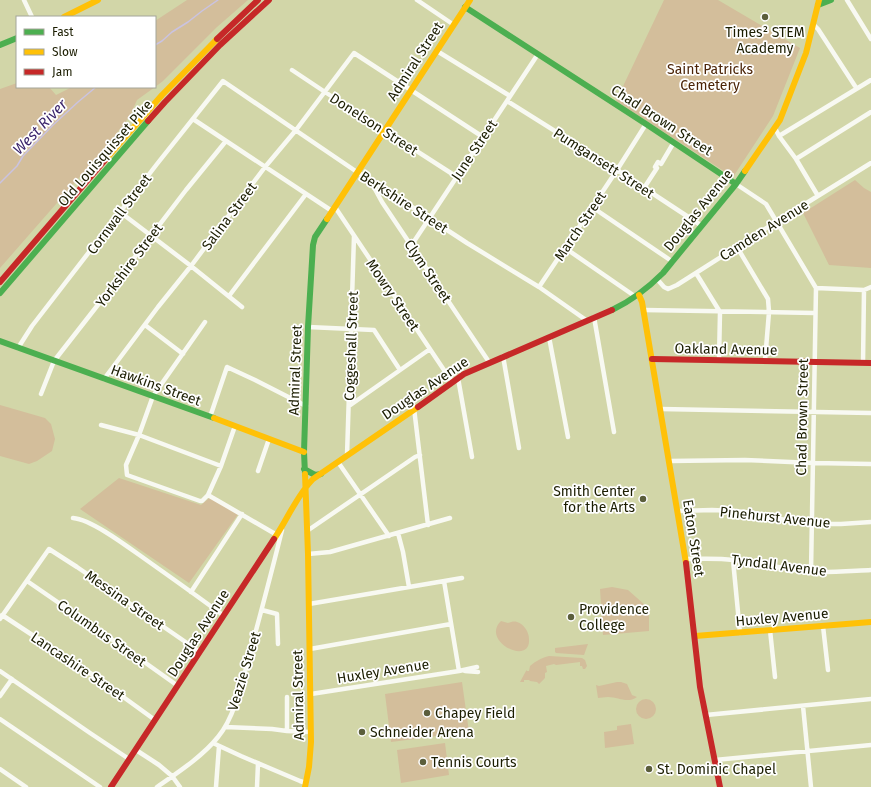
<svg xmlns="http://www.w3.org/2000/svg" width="871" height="787" viewBox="0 0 871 787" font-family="'Fira Sans',sans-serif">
<rect width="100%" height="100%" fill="#d2d6a8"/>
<path fill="#d3be9b" d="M187 0H248L217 27 163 81 155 87V21Z
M664 0H718L800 48 773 116 733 177 616 101Z
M17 83V87H49L56 95 72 87H155L137 100 130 116 106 147 0 268V89Z
M855 180 864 188 871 192V268L829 265 803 213Z
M0 405 45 418 51 424 55 439 52 451 37 461 29 464 0 456Z
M119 478 201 505 213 495 239 513 189 583 80 509Z
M612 587 628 590 645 605 649 617V631L603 635 600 589Z
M501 621 508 623C511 622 514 621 517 622 524 624 529 632 529 639 531 667 480 641 501 621Z
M588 644 584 655 556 653 555 652V648Z
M549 656 582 658 585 660 587 666 585 669H583L582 666H580V662L556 665 554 664 546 666 547 672 545 673V678L539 684 537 682 530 681 529 680H524V682H520L526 671 527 670V671H529L530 666C536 661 541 658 549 656Z
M462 682 469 732 391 742 385 694Z
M617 682H621L627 684 632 695 637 697C627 704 619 697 608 697 604 697 601 698 598 698L596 685 599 686Z
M636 709a10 10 0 1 1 20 0a10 10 0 1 1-20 0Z
M631 724 634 744 605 748 604 732 617 730V726Z
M445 743 449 775 401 783 397 750Z"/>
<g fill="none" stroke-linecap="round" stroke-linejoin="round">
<path stroke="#cac3e1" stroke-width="1.5" d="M155 45 162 41 172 32 188 22 202 11 218 0
M0 183 17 166 23 156 53 125 78 102 96 87"/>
<path stroke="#f8f9f2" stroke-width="4.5" d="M24 0 32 17
M417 0 454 25
M847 0 871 39
M813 24 818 29 855 86
M437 51 510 96
M292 70 325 92 457 177
M507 101 617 170 702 226
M193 119 332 211
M775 128 779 136 796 159 818 196
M779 136 871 80
M796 159 871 112
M370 180 382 202 489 362
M736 184 766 204 816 288 811 572
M644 188 657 168 655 167 658 162 661 164 674 142
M335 207 452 382
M592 207 673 262
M120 212 191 266 242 307
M411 246 538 54
M737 247 768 299 769 312 765 361
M565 248 636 297
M696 273 720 312 719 360
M657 279 664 287 668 289 677 285 776 222 871 163
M539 287 617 170 646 124
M816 288 864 290 871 287
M229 296 306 194
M644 310 815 313
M594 317 614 432
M205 322 153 396 139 435 126 465 127 475 200 501H202L208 495 221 466 235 426
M145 325 183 354
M308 327 374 330 400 370
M549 337 568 437
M18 348 32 326 157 164 223 81 357 172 386 190 467 243 539 287 586 320
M503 356 519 448
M863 363 864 290
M458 378 472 457
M104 379 158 307 191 266 265 167 296 130 354 53 483 137
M41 394 54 361 115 283 186 190 226 141
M349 406 430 349
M414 408 428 525
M661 409 871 413
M210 417 227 367 255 380 306 406
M101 425 139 435 221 466
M347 456 354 236
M670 461 745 460 813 463 871 464
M338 462 389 536
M258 471 269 439
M208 495 277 535
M678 511 712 510 734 511 754 513 780 519 812 524H841L871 522
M73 518C94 520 133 551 152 564 176 581 200 598 224 616
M307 531 415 457 420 455
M398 533 403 552 409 587
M308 554 330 552 450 518
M686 559C702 559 717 558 733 560 758 562 783 569 809 572 830 573 851 571 871 570
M733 560 740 633
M27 581 133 654 178 686
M444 581 459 671
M191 592 242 514
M309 604 462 578
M262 610 277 614 278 644
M2 615 93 675 155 720
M0 619 49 549 77 567 200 652
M823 626 828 670
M770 630 775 677
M310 649 451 624
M0 671 90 733 129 759
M465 671 478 672
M311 694 459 671 477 667
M0 696 12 679
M287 697V731
M803 706 811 787
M706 715 871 699
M0 719 100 787
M225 727 272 729 287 731 311 732
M213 743 241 756 300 781 306 783
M136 750 159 765 172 776 180 787
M715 760 871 745
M0 769 26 787
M157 787C177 773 203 756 218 737 235 717 243 679 250 653 261 612 272 571 282 530
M216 787 219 746
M257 787 258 763"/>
<path stroke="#4caf50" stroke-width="6" d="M818 5 831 0
M465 7 646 124 736 184
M0 45 17 38
M0 293 148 121
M612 310C631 301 648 288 663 273L736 184 745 171
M0 341 214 418
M304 469 315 475 321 474
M305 474 304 452 308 327 313 245 315 237 327 219"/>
<path stroke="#ffc107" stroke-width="6" d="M64 17 98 0
M105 160 162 95 217 39
M745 171 780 120 806 53 819 0
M327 219 470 0
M639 295 642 302 686 563
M214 418 304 452
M305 474 308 554 311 742 309 767 305 787
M274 539C287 520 297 495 313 479L418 407
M695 636 871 622"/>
<path stroke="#c62828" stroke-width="6" d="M217 39 258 0
M148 121 165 102 220 45 269 0
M0 282 105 160
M652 359 871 363
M418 407 464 374 612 310
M686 563 700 687 720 787
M111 787 274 539"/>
</g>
<g fill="#5b5e3b" stroke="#fff" stroke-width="1.5">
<circle cx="765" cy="17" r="4"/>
<circle cx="643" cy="499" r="4"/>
<circle cx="571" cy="617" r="4"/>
<circle cx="427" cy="713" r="4"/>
<circle cx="362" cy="732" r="4"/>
<circle cx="423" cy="762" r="4"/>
<circle cx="649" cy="769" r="4"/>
</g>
<g text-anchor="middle" stroke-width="3.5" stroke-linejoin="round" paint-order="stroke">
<g font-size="14" fill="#1b1d00" stroke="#fff" text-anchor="start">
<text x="765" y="37" text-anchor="middle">Times² STEM<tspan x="765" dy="16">Academy</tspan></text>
<text x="635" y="496" text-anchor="end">Smith Center<tspan x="635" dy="16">for the Arts</tspan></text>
<text x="579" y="614">Providence<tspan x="579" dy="16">College</tspan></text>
<text x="435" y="718">Chapey Field</text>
<text x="370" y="737">Schneider Arena</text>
<text x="431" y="767">Tennis Courts</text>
<text x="657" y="774">St. Dominic Chapel</text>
</g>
<g font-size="14" fill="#1b1d00" stroke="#fff">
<text transform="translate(415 61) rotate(-57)" y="5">Admiral Street</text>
<text transform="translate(662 120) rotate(33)" y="5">Chad Brown Street</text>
<text transform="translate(374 124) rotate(33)" y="5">Donelson Street</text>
<text transform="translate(474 150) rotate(-56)" y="5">June Street</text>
<text transform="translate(105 153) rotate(-49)" y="5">Old Louisquisset Pike</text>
<text transform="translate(604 163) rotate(33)" y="5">Pumgansett Street</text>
<text transform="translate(404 202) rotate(33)" y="5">Berkshire Street</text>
<text transform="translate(698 210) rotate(-51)" y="5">Douglas Avenue</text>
<text transform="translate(119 214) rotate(-53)" y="5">Cornwall Street</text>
<text transform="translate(229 216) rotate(-53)" y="5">Salina Street</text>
<text transform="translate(580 226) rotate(-56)" y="5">March Street</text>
<text transform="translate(764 230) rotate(-32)" y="5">Camden Avenue</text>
<text transform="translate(129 265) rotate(-53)" y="5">Yorkshire Street</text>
<text transform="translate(428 271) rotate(56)" y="5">Clym Street</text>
<text transform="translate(393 295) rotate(56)" y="5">Mowry Street</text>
<text transform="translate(351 346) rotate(-88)" y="5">Coggeshall Street</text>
<text transform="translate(726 349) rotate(1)" y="5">Oakland Avenue</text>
<text transform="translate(295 370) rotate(-88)" y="5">Admiral Street</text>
<text transform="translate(156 385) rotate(20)" y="5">Hawkins Street</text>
<text transform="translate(425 388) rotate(-34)" y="5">Douglas Avenue</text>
<text transform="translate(802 417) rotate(-89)" y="5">Chad Brown Street</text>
<text transform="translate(775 517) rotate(6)" y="5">Pinehurst Avenue</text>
<text transform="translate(694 538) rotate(81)" y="5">Eaton Street</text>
<text transform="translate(779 565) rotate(7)" y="5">Tyndall Avenue</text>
<text transform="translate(125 600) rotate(35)" y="5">Messina Street</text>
<text transform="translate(782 617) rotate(-5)" y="5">Huxley Avenue</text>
<text transform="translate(102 633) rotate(35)" y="5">Columbus Street</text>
<text transform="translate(198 633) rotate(-57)" y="5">Douglas Avenue</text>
<text transform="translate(78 666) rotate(34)" y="5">Lancashire Street</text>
<text transform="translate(244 671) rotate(-73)" y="5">Veazie Street</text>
<text transform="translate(383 671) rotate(-9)" y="5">Huxley Avenue</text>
<text transform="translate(298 695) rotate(-91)" y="5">Admiral Street</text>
</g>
<g font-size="14" fill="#4b2407" stroke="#fff">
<text x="710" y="74">Saint Patricks<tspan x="710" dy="16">Cemetery</tspan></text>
</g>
<g font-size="15" font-style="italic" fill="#3b256c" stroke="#fff">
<text transform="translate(40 127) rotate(-46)" y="5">West River</text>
</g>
</g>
<rect x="16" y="16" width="140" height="72" fill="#ffffff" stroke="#a4a599"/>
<rect x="24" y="29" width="20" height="6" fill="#4caf50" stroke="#a4a599"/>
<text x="52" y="36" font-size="12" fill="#1b1d00">Fast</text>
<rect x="24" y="49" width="20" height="6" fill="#ffc107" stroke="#a4a599"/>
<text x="52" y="56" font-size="12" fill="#1b1d00">Slow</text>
<rect x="24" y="69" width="20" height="6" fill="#c62828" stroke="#a4a599"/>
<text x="52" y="76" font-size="12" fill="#1b1d00">Jam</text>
</svg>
